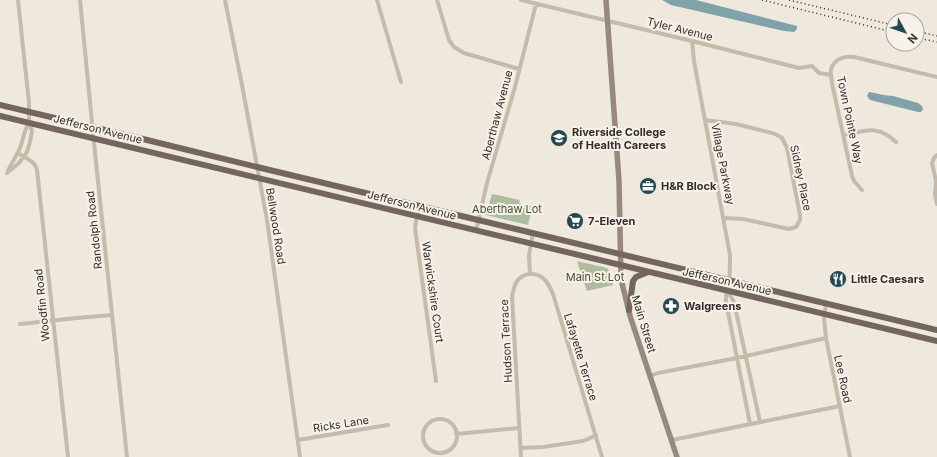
<svg xmlns="http://www.w3.org/2000/svg" width="937" height="457" viewBox="0 0 937 457" font-family="Inter,sans-serif">
<rect width="100%" height="100%" fill="#efe8dd"/>
<path fill="#afbc9f" d="M492 194 520 200 519 203 528 206 533 205 528 225 486 215Z
M577 261 607 268 611 273 613 285 587 291Z"/>
<path fill="#7fa3a9" d="M662 0H696L797 26V29L794 32 784 31 671 5Z
M869 92C877 93 885 96 893 96L918 103 922 106 923 109 921 112H918L870 100 867 96Z"/>
<g fill="none" stroke-linecap="round" stroke-linejoin="round">
<path stroke="#c6baaa" stroke-width="4" d="M80 0 94 143 127 457
M225 0 242 85 267 220 300 457
M377 0 401 82
M437 0 449 40 454 47 464 53 519 69
M521 0 692 41 799 68 812 66 819 73 831 75
M692 41 694 61 730 255C730 264 730 273 729 282 728 289 725 296 726 302L750 424
M705 120 736 124 772 133 777 135 782 138 787 148 800 215V220L796 227 789 229 743 219 724 218
M844 135C866 131 877 124 896 142
M18 153C25 158 35 161 37 170L68 457
M937 155 934 158 932 163 936 181 935 195 937 204
M8 171C11 163 17 156 20 148 24 138 23 132 29 123
M7 173 19 163 27 152 30 142 32 131 29 123V103L18 0
M862 190 854 181 852 176 832 83C832 79 830 74 831 70 833 59 844 56 854 57L937 77
M420 206 416 221 415 228 436 381
M476 231 487 183 515 87 536 4
M530 274 529 255 533 233
M727 291 733 300 737 316 760 422
M826 304 824 318 826 338 850 457
M20 324 77 318 112 315
M650 376 658 373 737 358 826 338
M423 436a17 17 0 1 1 34 0a17 17 0 1 1-34 0Z
M456 434 519 428
M298 440 388 425
M672 440 840 406
M521 448 543 447 583 441 588 439 596 435
M521 457 512 296C513 292 514 287 516 283 522 272 537 271 545 280 549 284 551 290 553 294L602 457"/>
<path stroke="#99897c" stroke-width="5.5" d="M606 0 619 181 621 279 630 316 677 457"/>
<path stroke="#74665c" stroke-width="6" d="M0 105 147 140 257 167 937 330
M0 116 937 341
M629 310 633 281 636 277 648 272"/>
<path stroke="#342d29" stroke-width="1.5" stroke-dasharray="1 3" stroke-linecap="butt" d="M762 0 893 32
M789 0 893 25
M917 31 937 36
M917 38 937 42"/>
</g>
<defs>
<g id="university-disc" transform="scale(0.9)"><circle r="9.5" fill="#234951" stroke="#f7f2e9"/><path d="M0-5L7-2L0 1L-7-2ZM-4 1L0 2.5L4 1V4Q0 6-4 4Z" fill="#fff"/></g>
<g id="office-disc" transform="scale(0.9)"><circle r="9.5" fill="#234951" stroke="#f7f2e9"/><path d="M-6-3h4V-5.5h4V-3h4V5H-6ZM-1-4.5V-3h2v-1.5ZM-6 0V1H6V0Z" fill="#fff"/></g>
<g id="supermarket-disc" transform="scale(0.9)"><circle r="9.5" fill="#234951" stroke="#f7f2e9"/><path d="M-6-5.5h2.5l.6 2H6L4.5 2H-2.5L-4.4-4H-6ZM-1.5 3.2a1.3 1.3 0 1 0 .1 0ZM3 3.2a1.3 1.3 0 1 0 .1 0Z" fill="#fff"/></g>
<g id="restaurant-disc" transform="scale(0.9)"><circle r="9.5" fill="#234951" stroke="#f7f2e9"/><path d="M-5-6h1v4h1v-4h1v4h1v-4h1v5L-1.5 .5V6h-2V.5L-5-1ZM5-6V6H3V1.5H1.5Q1.5-4 5-6Z" fill="#fff"/></g>
<g id="pharmacy-disc" transform="scale(0.9)"><circle r="9.5" fill="#234951" stroke="#f7f2e9"/><path d="M-2-6h4v4h4v4h-4v4h-4v-4h-4v-4h4Z" fill="#fff"/></g>
</defs>
<g fill-rule="evenodd">
<use href="#university-disc" x="559" y="138"/>
<use href="#office-disc" x="648" y="186"/>
<use href="#supermarket-disc" x="575" y="221"/>
<use href="#restaurant-disc" x="838" y="279"/>
<use href="#pharmacy-disc" x="671" y="306"/>
</g>
<g text-anchor="middle" stroke-width="4" stroke-linejoin="round" paint-order="stroke">
<g font-size="11" fill="#342d29" stroke="#f7f2e9">
<text transform="translate(680 29) rotate(14)" y="4">Tyler Avenue</text>
<text transform="translate(497 115) rotate(-75)" y="4">Aberthaw Avenue</text>
<text transform="translate(850 120) rotate(78)" y="4">Town Pointe Way</text>
<text transform="translate(98 129) rotate(14)" y="4">Jefferson Avenue</text>
<text transform="translate(723 164) rotate(79)" y="4">Village Parkway</text>
<text transform="translate(801 178) rotate(78)" y="4">Sidney Place</text>
<text transform="translate(412 205) rotate(14)" y="4">Jefferson Avenue</text>
<text transform="translate(276 226) rotate(81)" y="4">Bellwood Road</text>
<text transform="translate(94 230) rotate(-96)" y="4">Randolph Road</text>
<text transform="translate(727 281) rotate(13)" y="4">Jefferson Avenue</text>
<text transform="translate(433 292) rotate(82)" y="4">Warwickshire Court</text>
<text transform="translate(42 305) rotate(-96)" y="4">Woodfin Road</text>
<text transform="translate(644 324) rotate(73)" y="4">Main Street</text>
<text transform="translate(506 341) rotate(-93)" y="4">Hudson Terrace</text>
<text transform="translate(581 357) rotate(73)" y="4">Lafayette Terrace</text>
<text transform="translate(843 379) rotate(78)" y="4">Lee Road</text>
<text transform="translate(341 424) rotate(-9)" y="4">Ricks Lane</text>
</g>
<g font-size="11" font-weight="bold" fill="#342d29" stroke="#f7f2e9" text-anchor="start">
<text x="572" y="136">Riverside College<tspan x="572" dy="13">of Health Careers</tspan></text>
<text x="661" y="190">H&amp;R Block</text>
<text x="588" y="225">7-Eleven</text>
<text x="851" y="283">Little Caesars</text>
<text x="684" y="310">Walgreens</text>
</g>
<g font-size="11" fill="#404f2f" stroke="#f7f2e9">
<text x="507" y="213">Aberthaw Lot</text>
<text x="595" y="281">Main St Lot</text>
</g>
</g>
<g transform="translate(905 32) rotate(130)"><circle r="19" fill="#f7f2e9" stroke="#a9a39c"/>
<path d="M0-3L7 15L0 10L-7 15Z" fill="#234951"/>
<text y="-6" font-size="11" font-weight="bold" text-anchor="middle" fill="#342d29">N</text>
</g>
</svg>
